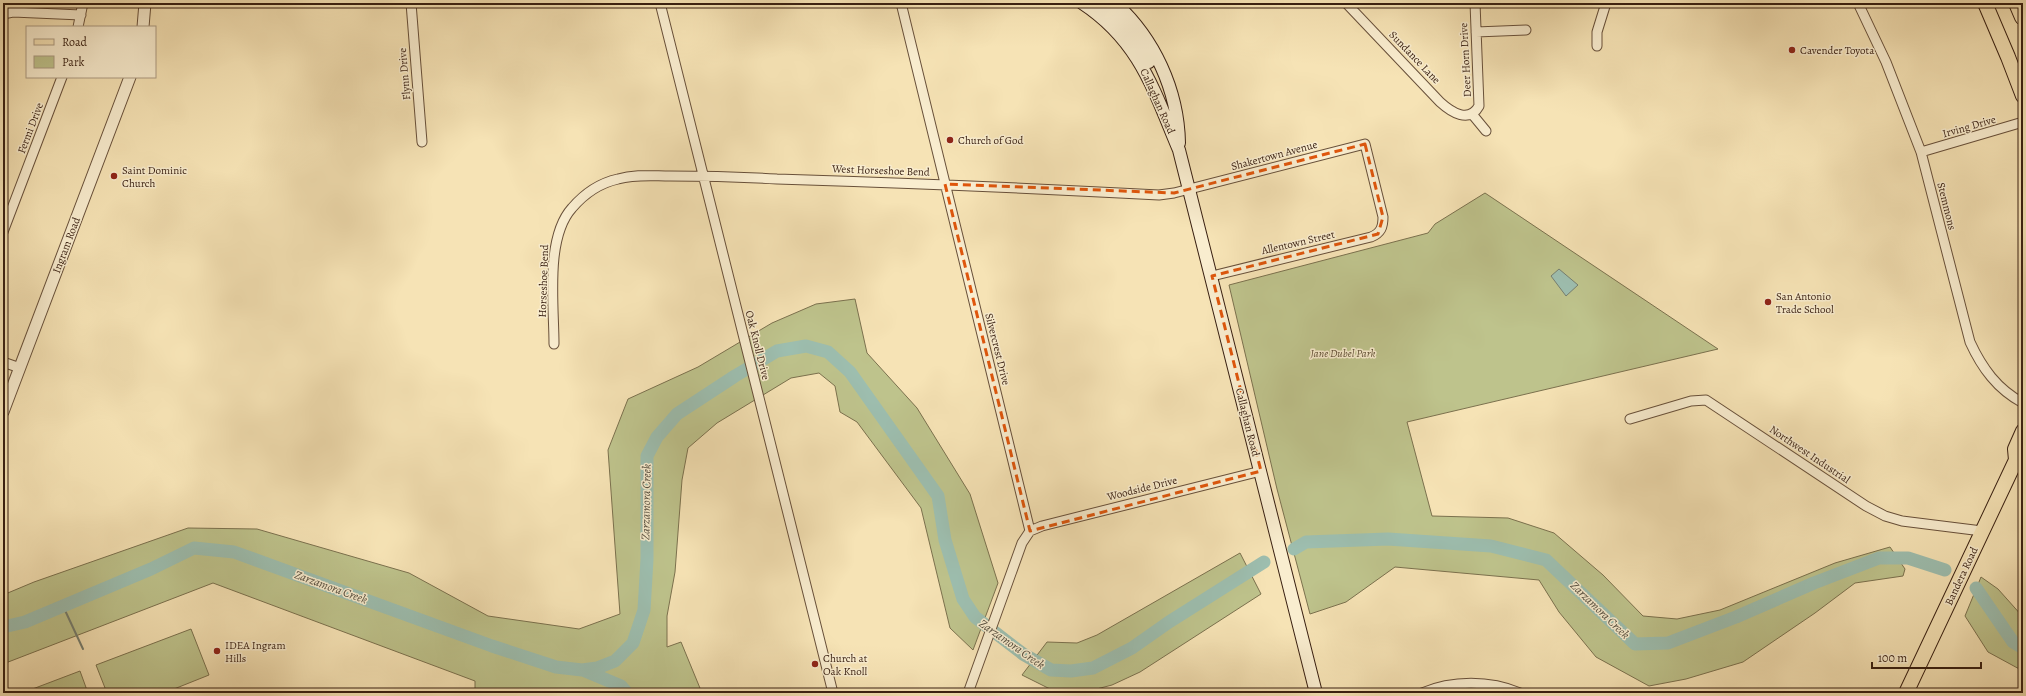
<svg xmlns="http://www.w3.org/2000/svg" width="2026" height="696" viewBox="0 0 2026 696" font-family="Alegreya,serif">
<rect width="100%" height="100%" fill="#f6e3b5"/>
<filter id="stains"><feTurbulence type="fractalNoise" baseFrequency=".005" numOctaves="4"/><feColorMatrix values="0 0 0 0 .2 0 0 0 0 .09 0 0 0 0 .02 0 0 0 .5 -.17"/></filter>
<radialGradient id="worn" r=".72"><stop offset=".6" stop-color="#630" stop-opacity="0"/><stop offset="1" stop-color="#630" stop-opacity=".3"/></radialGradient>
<path fill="#bec38c" stroke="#7b714e" d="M1485 193 1718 349 1407 422 1432 516 1508 518 1554 533 1603 575 1643 616 1677 619 1720 610 1835 563 1890 547 1905 569 1903 576 1855 583 1815 613 1743 662 1686 679 1649 686 1596 657 1559 612 1539 580 1395 567 1346 602 1310 614 1277 489 1229 285 1428 233 1435 224Z
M855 299 867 353 917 408 970 494 998 583 973 650 950 628 921 508 857 422 840 412 835 386 819 373 791 378 717 423 688 448 682 480 675 572 667 616V647L681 642 702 693H475V681L213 583 3 664V595L34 582 188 528 257 529 409 573 488 616 579 629 620 614 608 450 628 399 698 367 772 323 816 304Z
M1240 553 1261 594 1140 672 1112 685 1085 692 1058 693 1022 675 1047 642 1077 643 1097 635Z
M1981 577 1998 589 2023 617V671L1988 652 1965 616Z
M191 629 209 675 164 693H107L96 665Z
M80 671 88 693H22Z"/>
<path fill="#9dbeaf" stroke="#757e70" d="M1559 269 1578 285 1566 296 1551 276Z"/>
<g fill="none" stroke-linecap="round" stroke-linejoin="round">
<path stroke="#757e70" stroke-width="2" d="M63 606 83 649"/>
<path stroke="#9dbeaf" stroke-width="13" d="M1294 549 1306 542 1388 539 1491 546 1546 560 1635 644 1668 643 1736 617 1814 583 1879 558H1908L1945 570
M1976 588 2013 642 2023 648
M3 627 25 622 151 569 194 548 234 552 492 646 556 667 582 670 597 668 615 661 633 643 644 610 647 559V456L657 437 677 414 735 376 777 351 806 346 828 352 850 372 938 496 945 540 963 599 975 617 1023 654 1051 670 1071 671 1093 668 1132 648 1169 622 1264 562
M583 670 621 686 627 693"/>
<g stroke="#68503a" stroke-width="11">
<path id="minor" d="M411 3 422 142
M660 3 833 693
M901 3 1030 531 1022 543 968 693
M1346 3 1440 102C1451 112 1469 124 1479 106L1475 3
M1858 3 1886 62 1921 152 1970 342C1982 368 1997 389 2023 403
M3 14 13 12 81 15
M78 27 83 3
M1476 32 1526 30
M1597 46V32L1606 3
M1472 114 1486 131
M1921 152 2023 122
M3 232 62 77
M554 344C554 305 545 238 572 208 584 194 600 183 618 179 635 174 653 176 670 176 706 176 742 177 777 179 905 183 1032 188 1159 195L1174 193 1365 144 1383 217C1383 227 1381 233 1371 237L1212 276
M3 362 20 368
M1630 419 1691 401 1706 400 1866 506 1885 516 1902 521 1982 531
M1030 531 1042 526 1261 471
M1422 693C1452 680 1490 680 1520 693"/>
</g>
<g stroke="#68503a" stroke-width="13">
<path id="tertiary" d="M143 27 145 3
M3 412 130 77"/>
</g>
<g stroke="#381f11" stroke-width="14">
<path id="secondary" d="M1082 3C1140 41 1154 91 1179 150L1316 693
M1101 3 1132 35 1149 62
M1115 3C1154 38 1178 90 1179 143"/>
</g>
<g stroke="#381f11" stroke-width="16">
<path id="primary" d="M1985 3 2008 57 2023 96
M1906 693 2016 460 2015 449 2023 431"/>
</g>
<g stroke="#381f11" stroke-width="18">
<path id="motorway" d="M2017 3 2023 17"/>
</g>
<use href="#minor" stroke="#f9edcf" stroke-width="9"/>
<use href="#tertiary" stroke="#f9edcf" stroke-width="11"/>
<use href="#secondary" stroke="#f9edcf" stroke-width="12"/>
<use href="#primary" stroke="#f6e3b5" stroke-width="14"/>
<use href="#motorway" stroke="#f6e3b5" stroke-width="16"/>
</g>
<path fill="none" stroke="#df560c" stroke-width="3" stroke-dasharray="8 5" stroke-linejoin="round" d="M1365 144 1383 217 1378 234 1212 276 1261 471 1030 531 945 184 1174 193Z"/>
<g fill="#8f2418" stroke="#f9edcf" stroke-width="1.5">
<circle cx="1792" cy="50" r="4"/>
<circle cx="950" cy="140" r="4"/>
<circle cx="114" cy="176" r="4"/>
<circle cx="1768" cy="302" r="4"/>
<circle cx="217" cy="651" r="4"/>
<circle cx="815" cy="664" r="4"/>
</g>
<g text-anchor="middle" stroke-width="3" stroke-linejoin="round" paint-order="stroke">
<g font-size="11" fill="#381f11" stroke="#f9edcf" text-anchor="start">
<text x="1800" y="54">Cavender Toyota</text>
<text x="958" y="144">Church of God</text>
<text x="122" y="174">Saint Dominic<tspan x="122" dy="13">Church</tspan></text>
<text x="1776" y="300">San Antonio<tspan x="1776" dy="13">Trade School</tspan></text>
<text x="225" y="649">IDEA Ingram<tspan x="225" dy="13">Hills</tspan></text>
<text x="823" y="662">Church at<tspan x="823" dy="13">Oak Knoll</tspan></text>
</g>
<g font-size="11" fill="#381f11" stroke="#f9edcf">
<text transform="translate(1415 57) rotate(46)" y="4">Sundance Lane</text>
<text transform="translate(1465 60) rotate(-93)" y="4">Deer Horn Drive</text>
<text transform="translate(404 74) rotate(-95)" y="4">Flynn Drive</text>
<text transform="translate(1158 101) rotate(66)" y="4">Callaghan Road</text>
<text transform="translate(1969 126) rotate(-16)" y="4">Irving Drive</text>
<text transform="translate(30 128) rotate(-69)" y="4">Fermi Drive</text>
<text transform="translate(1274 155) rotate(-15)" y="4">Shakertown Avenue</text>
<text transform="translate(881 170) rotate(2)" y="4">West Horseshoe Bend</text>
<text transform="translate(1947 206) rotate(76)" y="4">Stemmons</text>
<text transform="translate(1298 242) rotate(-13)" y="4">Allentown Street</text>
<text transform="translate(66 245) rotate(-69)" y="4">Ingram Road</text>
<text transform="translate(543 281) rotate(-88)" y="4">Horseshoe Bend</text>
<text transform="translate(758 345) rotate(76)" y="4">Oak Knoll Drive</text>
<text transform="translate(998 349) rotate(76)" y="4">Silvercrest Drive</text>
<text transform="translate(1248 422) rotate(76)" y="4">Callaghan Road</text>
<text transform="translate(1810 454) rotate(34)" y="4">Northwest Industrial</text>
<text transform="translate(1142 488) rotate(-14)" y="4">Woodside Drive</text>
<text transform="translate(1961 576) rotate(-65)" y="4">Bandera Road</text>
</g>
<g font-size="11" font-style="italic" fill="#605036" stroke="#f9edcf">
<text x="1343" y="357">Jane Dubel Park</text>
</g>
<g font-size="12" font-style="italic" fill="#564f40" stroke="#f9edcf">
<text transform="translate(646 502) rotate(-89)" y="4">Zarzamora Creek</text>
<text transform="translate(331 587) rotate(20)" y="4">Zarzamora Creek</text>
<text transform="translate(1600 610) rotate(44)" y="4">Zarzamora Creek</text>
<text transform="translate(1012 644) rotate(35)" y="4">Zarzamora Creek</text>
</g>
</g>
<rect width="2026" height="696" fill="none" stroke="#f6e3b5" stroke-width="16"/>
<rect x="4" y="4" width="2018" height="688" fill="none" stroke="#381f11" stroke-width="2"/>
<rect x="8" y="8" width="2010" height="680" fill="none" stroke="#381f11"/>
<rect x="26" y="26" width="130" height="52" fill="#f9edcf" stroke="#ac9b83"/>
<rect x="34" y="39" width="20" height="6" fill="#f6e3b5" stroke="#ac9b83"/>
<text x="62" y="46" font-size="12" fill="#381f11">Road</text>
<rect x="34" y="56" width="20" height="12" fill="#bec38c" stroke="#ac9b83"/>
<text x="62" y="66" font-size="12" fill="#381f11">Park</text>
<path d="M1872 662v6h109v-6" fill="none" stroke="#381f11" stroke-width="2"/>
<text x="1878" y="662" font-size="12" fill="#381f11" stroke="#f9edcf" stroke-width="3" paint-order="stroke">100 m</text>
<rect width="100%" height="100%" filter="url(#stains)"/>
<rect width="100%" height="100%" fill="url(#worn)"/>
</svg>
